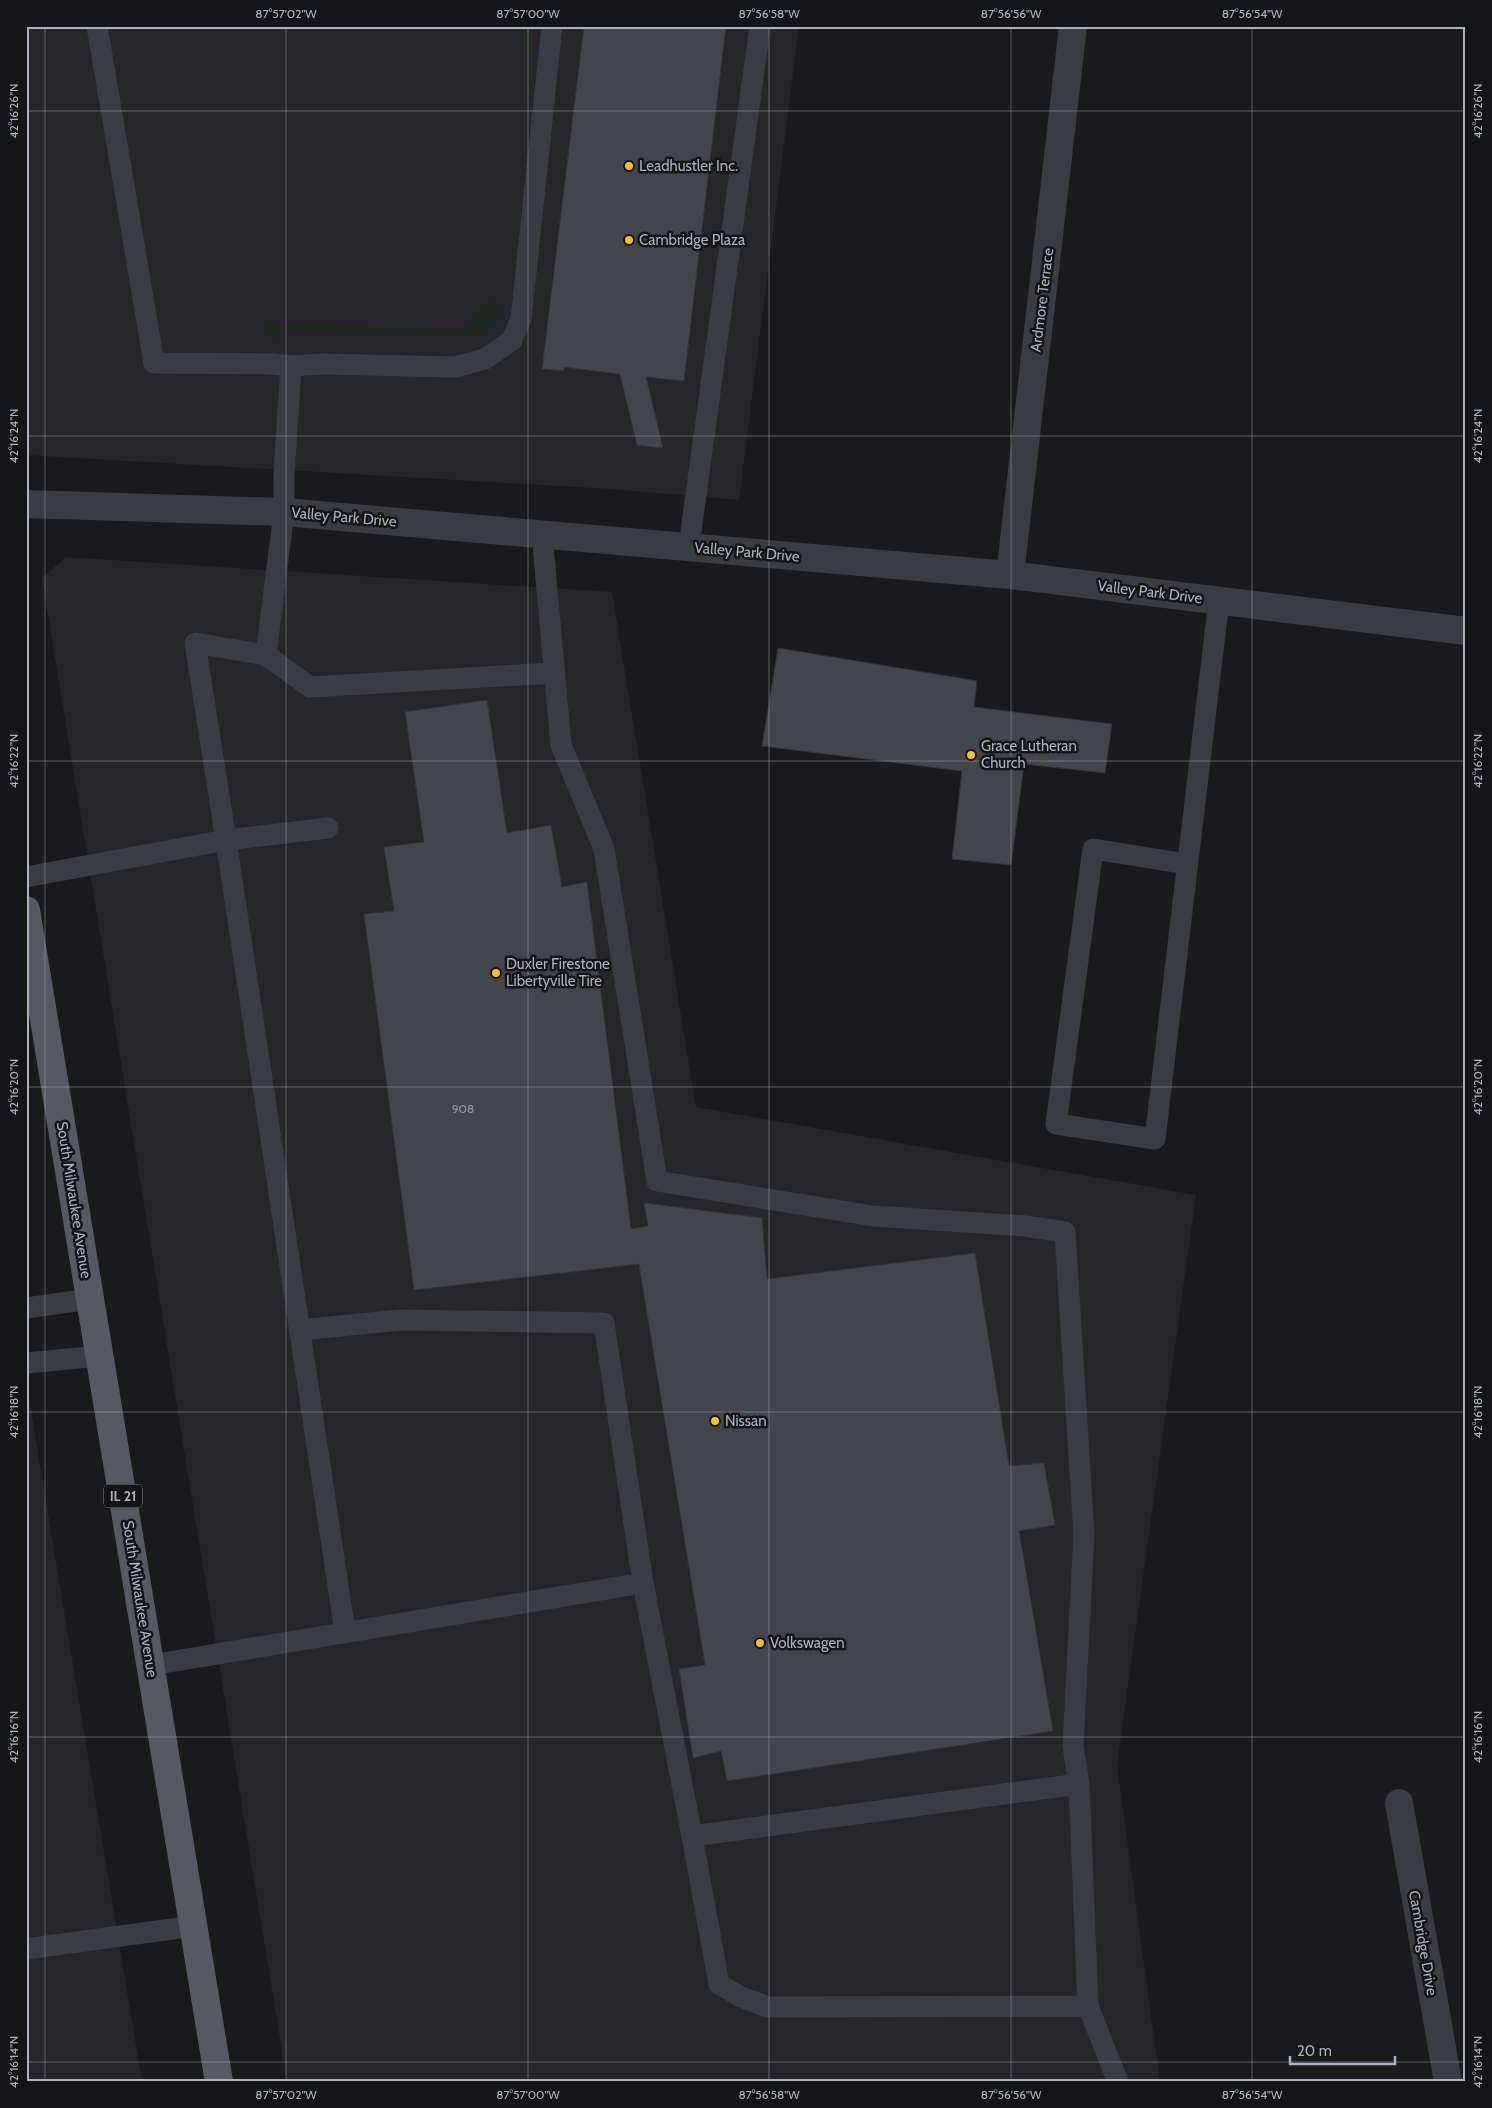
<svg xmlns="http://www.w3.org/2000/svg" width="1492" height="2108" viewBox="0 0 1492 2108" font-family="Cabin,sans-serif">
<rect width="100%" height="100%" fill="#1a1a1d"/>
<path fill="#26262a" d="M26 26H799L739 500 610 489 26 455Z
M66 557 612 592 696 1107 1196 1195 1117 1765 1160 2082H287L42 578Z
M26 1380 142 2082H26Z"/>
<path fill="#202821" d="M514 26H531L532 54H528Z
M485 302 502 304C494 325 490 333 466 337L282 329 275 340 262 333 269 320 280 327 283 323 462 332Z"/>
<path fill="#44454a" stroke="#343439" d="M584 26H726L684 381 646 377 663 448 637 445 620 374 564 367V371L542 369Z
M778 648 977 681 974 707 1112 724 1105 773 1024 764 1011 865 952 859 962 771 762 746Z
M487 700 507 833 551 825 562 887 587 882 631 1229 648 1226 644 1203 762 1218 767 1279 975 1253 1009 1466 1044 1463 1055 1525 1019 1531 1053 1731 727 1781 721 1751 693 1758 679 1669 705 1665 639 1264 414 1290 364 914 394 911 384 847 424 842 405 712Z"/>
<g fill="none" stroke-linecap="round" stroke-linejoin="round">
<path stroke="#3b3c42" stroke-width="21" d="M97 26 154 363 272 364 291 366
M542 534 561 745 604 849 657 1181 873 1216 1025 1226 1065 1232 1084 1534 1073 1746 1079 1784 1088 2006 1118 2082
M689 546 760 26
M266 655 310 687 554 673
M1187 864 1093 849 1056 1124 1155 1139 1219 600
M26 877 226 840 328 828
M26 1308 90 1299
M300 1330 400 1320 604 1323 643 1583 692 1836 1079 1784
M26 1363 100 1356
M345 1632 226 840 195 643 266 655 284 512V474L291 366 321 364 455 367 485 359 512 340 521 319 552 26
M151 1665 643 1583
M692 1836 719 1984 741 1997 768 2007 1088 2006
M26 1949 194 1926"/>
<path stroke="#3b3c42" stroke-width="28" d="M26 504 284 512 1010 575 1466 631
M1010 575 1073 26
M1399 1803 1448 2082"/>
<path stroke="#575961" stroke-width="28" d="M26 910 219 2082"/>
</g>
<path fill="none" stroke="#acb1bc" stroke-width="1" stroke-opacity="0.45" d="M45 26V2082M286 26V2082M528 26V2082M769 26V2082M1011 26V2082M1252 26V2082M26 111H1466M26 436H1466M26 761H1466M26 1087H1466M26 1412H1466M26 1737H1466M26 2062H1466"/>
<g fill="#f9bc36" stroke="#151518" stroke-width="2">
<circle cx="629" cy="166" r="5"/>
<circle cx="629" cy="240" r="5"/>
<circle cx="971" cy="755" r="5"/>
<circle cx="496" cy="973" r="5"/>
<circle cx="715" cy="1421" r="5"/>
<circle cx="760" cy="1643" r="5"/>
</g>
<g text-anchor="middle" stroke-width="5" stroke-linejoin="round" paint-order="stroke">
<g font-size="12" fill="#9296a0">
<text x="463" y="1113">908</text>
</g>
<rect fill="#151518" stroke="#7f828b" stroke-width="1" x="104" y="1484.5" width="38" height="23" rx="4"/>
<g font-size="14" font-weight="bold" fill="#acb1bc">
<text x="123" y="1501">IL 21</text>
</g>
<g font-size="15" fill="#acb1bc" stroke="#151518" text-anchor="start">
<text x="639" y="171">Leadhustler Inc.</text>
<text x="639" y="245">Cambridge Plaza</text>
<text x="981" y="751">Grace Lutheran<tspan x="981" dy="17">Church</tspan></text>
<text x="506" y="969">Duxler Firestone<tspan x="506" dy="17">Libertyville Tire</tspan></text>
<text x="725" y="1426">Nissan</text>
<text x="770" y="1648">Volkswagen</text>
</g>
<g font-size="15" fill="#acb1bc" stroke="#151518">
<text transform="translate(1042 300) rotate(-83)" y="5">Ardmore Terrace</text>
<text transform="translate(344 517) rotate(5)" y="5">Valley Park Drive</text>
<text transform="translate(747 552) rotate(5)" y="5">Valley Park Drive</text>
<text transform="translate(1150 592) rotate(7)" y="5">Valley Park Drive</text>
<text transform="translate(74 1200) rotate(81)" y="5">South Milwaukee Avenue</text>
<text transform="translate(140 1599) rotate(81)" y="5">South Milwaukee Avenue</text>
<text transform="translate(1423 1943) rotate(80)" y="5">Cambridge Drive</text>
</g>
</g>
<rect width="1492" height="2108" fill="none" stroke="#151518" stroke-width="55"/>
<path d="M1290 2056v8h105v-8" fill="none" stroke="#acb1bc" stroke-width="2.5"/>
<text x="1297" y="2056" font-size="15" fill="#acb1bc" stroke="#151518" stroke-width="4" paint-order="stroke">20 m</text>
<rect x="28" y="28" width="1436" height="2052" fill="none" stroke="#acb1bc" stroke-width="2"/>
<g font-size="12" text-anchor="middle" fill="#acb1bc">
<text x="286" y="18">87°57'02"W</text>
<text x="528" y="18">87°57'00"W</text>
<text x="769" y="18">87°56'58"W</text>
<text x="1011" y="18">87°56'56"W</text>
<text x="1252" y="18">87°56'54"W</text>
<text transform="translate(14 111) rotate(-90)" y="4">42°16'26"N</text>
<text transform="translate(1478 111) rotate(-90)" y="4">42°16'26"N</text>
<text transform="translate(14 436) rotate(-90)" y="4">42°16'24"N</text>
<text transform="translate(1478 436) rotate(-90)" y="4">42°16'24"N</text>
<text transform="translate(14 761) rotate(-90)" y="4">42°16'22"N</text>
<text transform="translate(1478 761) rotate(-90)" y="4">42°16'22"N</text>
<text transform="translate(14 1087) rotate(-90)" y="4">42°16'20"N</text>
<text transform="translate(1478 1087) rotate(-90)" y="4">42°16'20"N</text>
<text transform="translate(14 1412) rotate(-90)" y="4">42°16'18"N</text>
<text transform="translate(1478 1412) rotate(-90)" y="4">42°16'18"N</text>
<text transform="translate(14 1737) rotate(-90)" y="4">42°16'16"N</text>
<text transform="translate(1478 1737) rotate(-90)" y="4">42°16'16"N</text>
<text transform="translate(14 2062) rotate(-90)" y="4">42°16'14"N</text>
<text transform="translate(1478 2062) rotate(-90)" y="4">42°16'14"N</text>
<text x="286" y="2099">87°57'02"W</text>
<text x="528" y="2099">87°57'00"W</text>
<text x="769" y="2099">87°56'58"W</text>
<text x="1011" y="2099">87°56'56"W</text>
<text x="1252" y="2099">87°56'54"W</text>
</g>
</svg>
